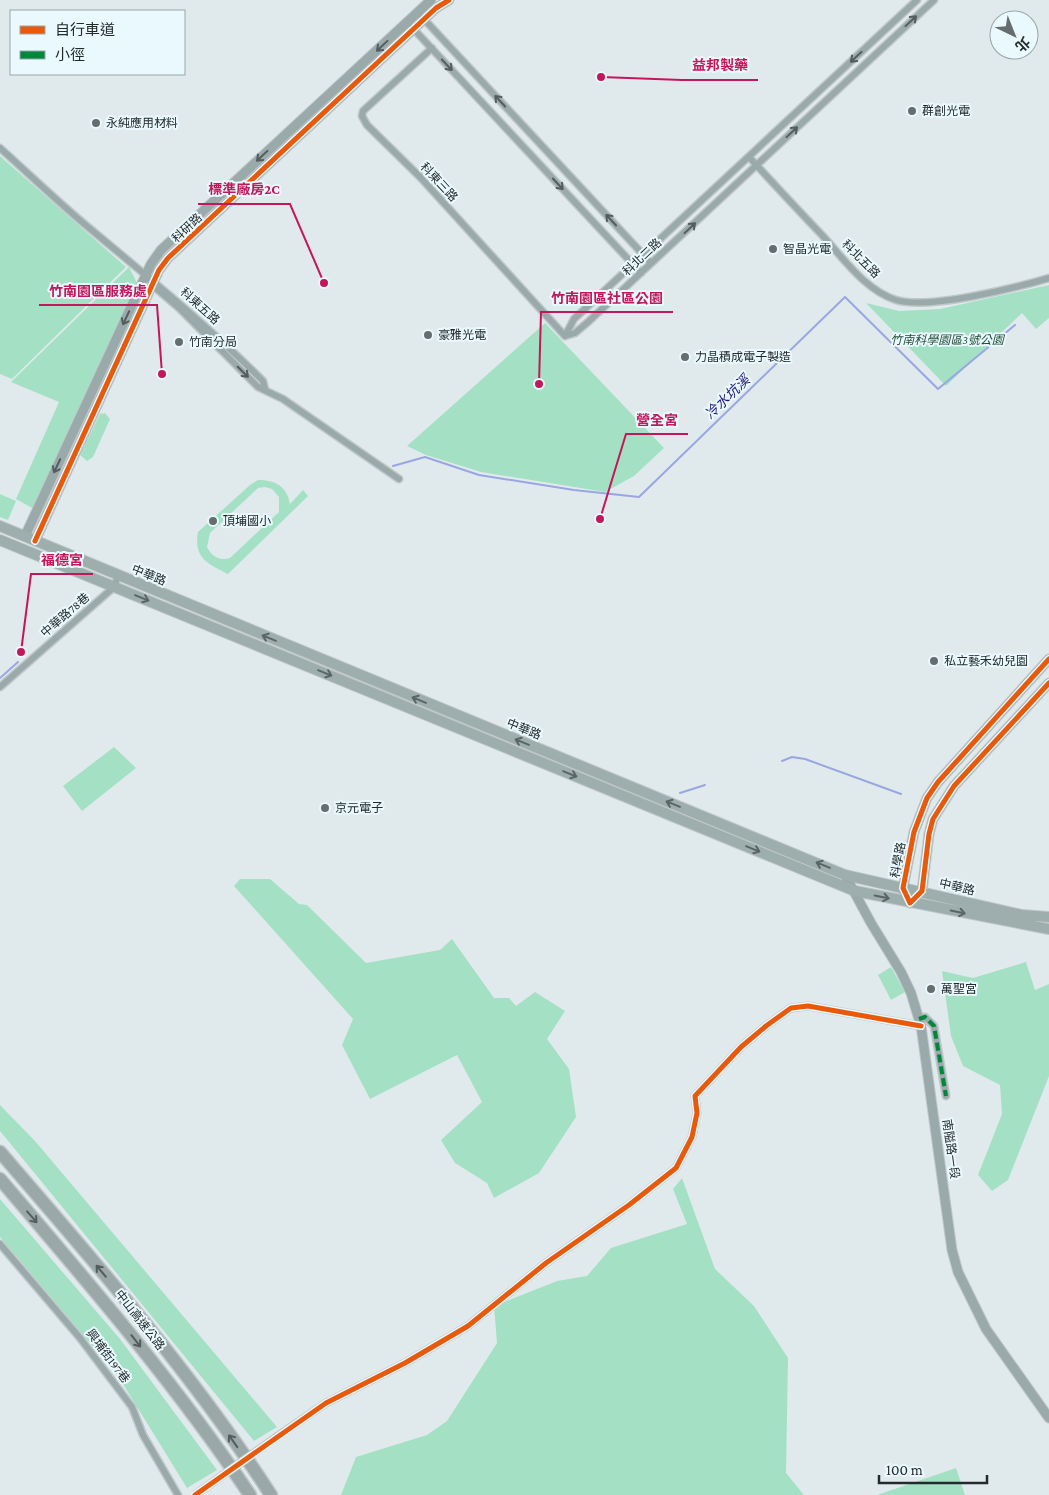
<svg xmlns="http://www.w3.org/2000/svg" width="1049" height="1495" viewBox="0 0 1049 1495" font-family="'Crimson Pro','Noto Sans TC',serif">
<rect width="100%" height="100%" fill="#e0eaec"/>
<path fill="#a4e1c4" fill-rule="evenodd" d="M0 156 126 267 12 379 0 374Z
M129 267 137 283 34 509 16 499 59 402 11 382Z
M1049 285V318L1036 329 1022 313 946 386 866 303 899 311 940 309Z
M545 323 664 448 634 476 605 492 481 472 426 455 407 446Z
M105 413 110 419 93 457 87 461 80 455 100 414Z
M258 480C275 480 287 486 290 504L303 490 308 496 228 574C208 564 193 558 198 532L250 485ZM265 487 272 489 279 497V512L230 558C220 561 212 557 207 547L210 533 258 488Z
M0 494 16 501 8 520 0 517Z
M114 747 136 768 82 811 63 786Z
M240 879H270L299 904 307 905 366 963 440 950 452 939 494 998H509L516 1006 535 992 565 1011 547 1039 569 1069 576 1117 539 1173 494 1198 487 1183 455 1163 441 1140 482 1102 457 1055 370 1099 342 1045 353 1019 234 886Z
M1026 962 1035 990 1049 984V1076L1008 1180 992 1191 978 1175 1002 1114 1000 1085 963 1066 951 1036 942 971 973 978Z
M891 967 905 992 891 1000 878 975Z
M0 1105 35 1141 277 1427 254 1441 0 1131Z
M682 1178 715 1269 754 1306 788 1358 786 1473 804 1495H341L356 1457 427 1435 447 1421 497 1343 494 1306 557 1281 587 1276 611 1248 687 1224 673 1189Z
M0 1199 120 1339 217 1470 187 1488 118 1376 0 1237Z
M956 1468 965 1495H877Z"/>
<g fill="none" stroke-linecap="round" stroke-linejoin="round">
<path stroke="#99a6e2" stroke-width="2" d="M393 466 425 457 479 475 574 490 639 497 845 297 938 389 1015 325
M0 678 18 662
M782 761 792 757 805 759 901 794
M680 793 705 785"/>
<g stroke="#bfc7c9" stroke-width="9">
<path id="minor" d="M422 17 651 263
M407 22 641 273
M432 48 363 111 362 116 367 125 420 177 565 336
M0 148C29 174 58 202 88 227 148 277 208 326 263 381L265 389
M749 157C773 183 797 209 822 235 843 258 865 290 896 300 928 310 1015 288 1049 278
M151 284 179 308 258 387 283 399 399 479
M565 336 575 333 588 322 934 0
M565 336 574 319 917 0
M0 687 114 587 118 576
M919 1019 925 1017 934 1026 946 1096
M0 1244 80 1338 132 1407 143 1435 178 1495
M278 1436 326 1403 405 1363 468 1326 546 1263 629 1205 676 1168 692 1137 697 1113 695 1096 741 1047 766 1026 791 1008 808 1006 921 1026"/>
</g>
<g stroke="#bfc7c9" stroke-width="11">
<path id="tertiary" d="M25 536 151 264 161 250 431 0
M35 541 159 270 168 258 436 8 449 0
M1049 659 938 782 927 798 914 832 903 888 910 903 922 891 929 834 933 819 954 786 1049 683
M845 875 871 923 901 972 911 993 921 1026 952 1250 958 1272 986 1329 1049 1418"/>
</g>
<g stroke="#bfc7c9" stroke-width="12">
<path id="primary" d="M0 526 845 875 1022 915 1049 917
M0 540 855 891 1049 929"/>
</g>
<g stroke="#bfc7c9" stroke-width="15">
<path id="motorway" d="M0 1152C95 1262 192 1373 271 1495
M0 1179C87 1281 175 1383 250 1495"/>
</g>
<use href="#minor" stroke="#9aa9a9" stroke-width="6"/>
<use href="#tertiary" stroke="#9aa9a9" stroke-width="9"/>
<use href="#primary" stroke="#9daeac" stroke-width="10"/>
<use href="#motorway" stroke="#9aa9a8" stroke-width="12"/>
<g stroke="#bfc7c9" stroke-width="9" stroke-linecap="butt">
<path id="minor-bridge" d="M195 1495 278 1436"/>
</g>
<use href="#minor-bridge" stroke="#9aa9a9" stroke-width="6"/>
<path stroke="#00873e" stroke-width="4" stroke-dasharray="8 4" stroke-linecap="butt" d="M919 1019 925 1017 934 1026 946 1096"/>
<g stroke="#eaf9fd" stroke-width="8">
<path id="cycleway" d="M35 541 159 270 168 258 436 8 449 0
M1049 659 938 782 927 798 914 832 903 888 910 903 922 891 929 834 933 819 954 786 1049 683
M195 1495 326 1403 405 1363 468 1326 546 1263 629 1205 676 1168 692 1137 697 1113 695 1096 741 1047 766 1026 791 1008 808 1006 921 1026"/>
</g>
<use href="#cycleway" stroke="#e8590c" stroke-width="5"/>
</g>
<defs><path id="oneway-shaft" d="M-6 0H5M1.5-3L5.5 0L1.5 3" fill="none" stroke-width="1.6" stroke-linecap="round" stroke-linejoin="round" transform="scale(1.25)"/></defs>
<g stroke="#535d5e">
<use href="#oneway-shaft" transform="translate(911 21) rotate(-43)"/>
<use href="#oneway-shaft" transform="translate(382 46) rotate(137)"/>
<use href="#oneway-shaft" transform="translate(856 57) rotate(137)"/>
<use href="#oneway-shaft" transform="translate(447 65) rotate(47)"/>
<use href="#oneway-shaft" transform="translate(500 101) rotate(-133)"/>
<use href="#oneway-shaft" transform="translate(792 132) rotate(-43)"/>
<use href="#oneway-shaft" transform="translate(262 156) rotate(137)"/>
<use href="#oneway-shaft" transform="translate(558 184) rotate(47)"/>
<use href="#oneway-shaft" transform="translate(611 220) rotate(-133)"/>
<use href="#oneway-shaft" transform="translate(690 228) rotate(-43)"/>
<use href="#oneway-shaft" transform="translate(126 318) rotate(115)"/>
<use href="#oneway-shaft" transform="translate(243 372) rotate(45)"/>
<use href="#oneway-shaft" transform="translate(57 466) rotate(115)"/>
<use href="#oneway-shaft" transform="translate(32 1217) rotate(49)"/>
<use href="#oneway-shaft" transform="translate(101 1271) rotate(-130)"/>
<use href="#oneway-shaft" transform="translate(136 1341) rotate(52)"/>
<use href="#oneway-shaft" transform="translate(233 1441) rotate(-125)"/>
</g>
<g stroke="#5a6566">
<use href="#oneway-shaft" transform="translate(142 598) rotate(22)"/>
<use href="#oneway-shaft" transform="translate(269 638) rotate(-158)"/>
<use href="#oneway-shaft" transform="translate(325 673) rotate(22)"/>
<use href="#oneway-shaft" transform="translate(419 700) rotate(-158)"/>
<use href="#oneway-shaft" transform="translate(522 742) rotate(-158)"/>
<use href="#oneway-shaft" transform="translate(570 774) rotate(22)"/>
<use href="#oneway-shaft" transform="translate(673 804) rotate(-158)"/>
<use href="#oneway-shaft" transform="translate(753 849) rotate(22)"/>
<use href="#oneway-shaft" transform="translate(823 865) rotate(-158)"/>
<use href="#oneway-shaft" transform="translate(882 897) rotate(12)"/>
<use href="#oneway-shaft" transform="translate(958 912) rotate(12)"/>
</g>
<g fill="#656d6f" stroke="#eaf9fd" stroke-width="2">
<circle cx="912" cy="111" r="5"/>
<circle cx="96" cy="123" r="5"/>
<circle cx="773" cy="249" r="5"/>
<circle cx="428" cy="335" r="5"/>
<circle cx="179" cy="342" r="5"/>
<circle cx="685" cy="357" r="5"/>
<circle cx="213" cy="521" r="5"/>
<circle cx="934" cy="661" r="5"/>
<circle cx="325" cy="808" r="5"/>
<circle cx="931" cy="989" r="5"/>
</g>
<g text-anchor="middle" stroke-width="4" stroke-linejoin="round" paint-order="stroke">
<g font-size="12" fill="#232a2c" stroke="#eaf9fd" text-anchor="start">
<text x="922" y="115">群創光電</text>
<text x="106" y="127">永純應用材料</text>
<text x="783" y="253">智晶光電</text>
<text x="438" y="339">豪雅光電</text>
<text x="189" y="346">竹南分局</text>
<text x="695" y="361">力晶積成電子製造</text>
<text x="223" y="525">頂埔國小</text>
<text x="944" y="665">私立藝禾幼兒園</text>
<text x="335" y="812">京元電子</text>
<text x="941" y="993">萬聖宮</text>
</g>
<g font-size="12" fill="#232a2c" stroke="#eaf9fd">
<text transform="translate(439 182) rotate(47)" y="4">科東三路</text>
<text transform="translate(187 228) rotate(-43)" y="4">科研路</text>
<text transform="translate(642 257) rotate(-43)" y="4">科北二路</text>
<text transform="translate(861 259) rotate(45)" y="4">科北五路</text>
<text transform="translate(200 306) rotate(42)" y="4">科東五路</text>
<text transform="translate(149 575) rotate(22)" y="4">中華路</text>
<text transform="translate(65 615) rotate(-41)" y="4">中華路78巷</text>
<text transform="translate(524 729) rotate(22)" y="4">中華路</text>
<text transform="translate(898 860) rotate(-79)" y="4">科學路</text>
<text transform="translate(957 887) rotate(13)" y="4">中華路</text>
<text transform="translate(951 1149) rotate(82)" y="4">南隘路一段</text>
<text transform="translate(140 1320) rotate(52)" y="4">中山高速公路</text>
<text transform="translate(108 1356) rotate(53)" y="4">興埔街197巷</text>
</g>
<g font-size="12" font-style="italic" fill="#224e37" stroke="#eaf9fd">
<text x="947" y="344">竹南科學園區3號公園</text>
</g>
<g font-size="14" font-style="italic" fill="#1f167a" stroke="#eaf9fd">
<text transform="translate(727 397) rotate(-44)" y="5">冷水坑溪</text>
</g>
</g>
<path fill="none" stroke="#c2185b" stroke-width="2" d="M601 77L682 80H758M324 283L290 204H198M162 374L157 305H39M539 384L541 312H673M600 519L626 434H688M21 652L31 574H93"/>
<g fill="#c2185b" stroke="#eaf9fd" stroke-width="2">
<circle cx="601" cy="77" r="5"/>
<circle cx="324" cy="283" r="5"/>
<circle cx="162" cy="374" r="5"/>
<circle cx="539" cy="384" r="5"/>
<circle cx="600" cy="519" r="5"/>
<circle cx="21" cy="652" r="5"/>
</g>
<g font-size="14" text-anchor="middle" font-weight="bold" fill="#c2185b" stroke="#eaf9fd" stroke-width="4" stroke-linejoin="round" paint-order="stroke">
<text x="720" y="70">益邦製藥</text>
<text x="244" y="194">標準廠房2C</text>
<text x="98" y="296">竹南園區服務處</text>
<text x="607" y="303">竹南園區社區公園</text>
<text x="657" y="425">營全宮</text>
<text x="62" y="565">福德宮</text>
</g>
<rect x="10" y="10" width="175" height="65" fill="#eaf9fd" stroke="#9aa6a9"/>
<rect x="20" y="26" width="25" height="8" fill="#e8590c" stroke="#9aa6a9"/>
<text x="55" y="35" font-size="15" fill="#232a2c">自行車道</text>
<rect x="20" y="51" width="25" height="8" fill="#00873e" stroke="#9aa6a9"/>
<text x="55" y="60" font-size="15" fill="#232a2c">小徑</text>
<g transform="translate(1014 35) rotate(137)"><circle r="24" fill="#eaf9fd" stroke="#9aa6a9"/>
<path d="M0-4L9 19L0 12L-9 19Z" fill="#656d6f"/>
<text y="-8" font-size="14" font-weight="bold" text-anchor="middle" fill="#232a2c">北</text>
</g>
<path d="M879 1475v8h108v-8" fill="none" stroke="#232a2c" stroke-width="2.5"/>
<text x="886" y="1475" font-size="15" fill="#232a2c" stroke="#eaf9fd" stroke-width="4" paint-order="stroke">100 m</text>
</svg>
